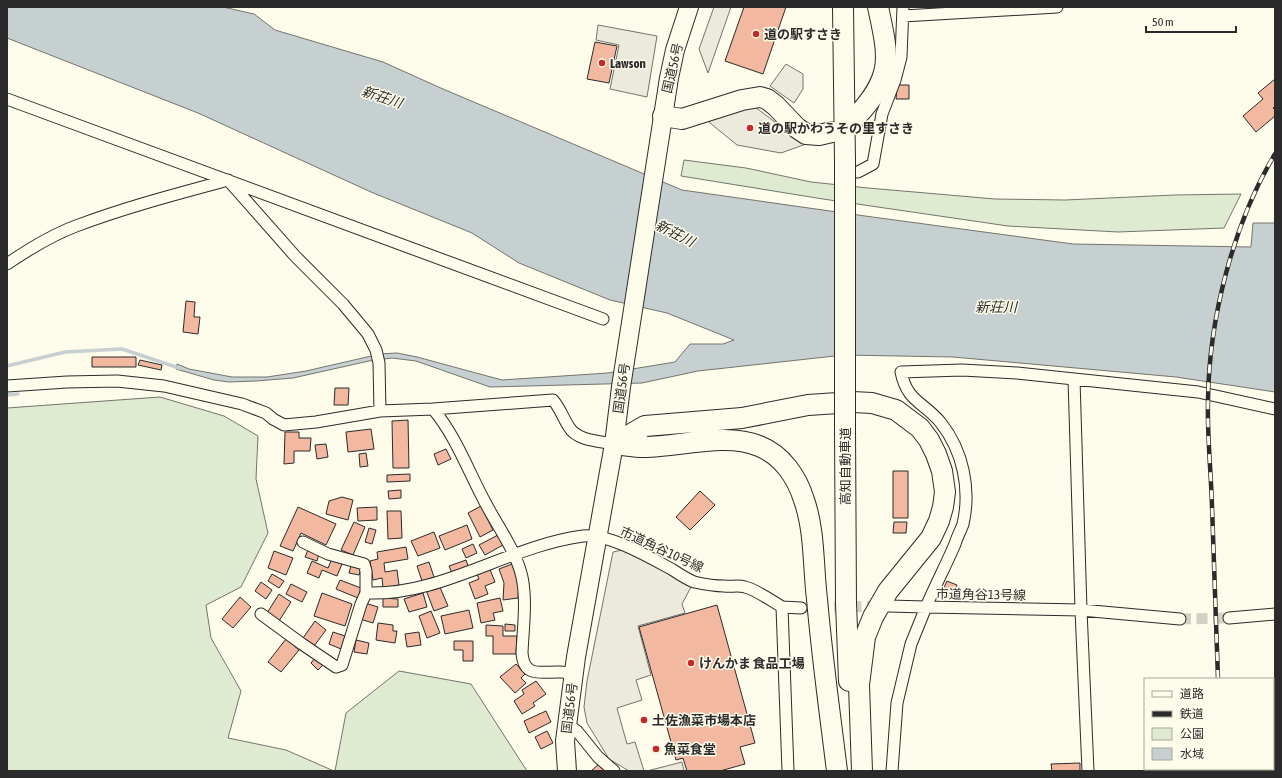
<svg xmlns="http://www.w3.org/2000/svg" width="1282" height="778" viewBox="0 0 1282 778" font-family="'Asap Condensed','Noto Sans JP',sans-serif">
<rect width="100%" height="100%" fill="#fdfbea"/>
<path fill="#deebd1" stroke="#74746e" d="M684 160 746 168 811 182 868 188 995 199 1065 200 1175 195 1241 194 1224 228 1118 232 1008 226 823 199 681 176Z
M160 397 224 416 258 436 256 479 268 533 241 587 206 605 211 638 241 691 228 738 286 750 334 771H7V408Z
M399 671 471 684 527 771H335L346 713Z"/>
<path fill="#eceadb" stroke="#74746e" d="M714 7H731L708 73 699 49Z
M598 25 657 36 647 97 610 89 619 45 596 40Z
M786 64 803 74V89L794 103 770 86Z
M751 104 791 134 806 144 781 153 737 145 710 123 704 114Z
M622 550 654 565 691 587 682 604 685 613 638 626 651 675 636 680 642 700 617 708 627 744 635 742 644 771H629L609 759 587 723 584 707 587 681 613 552Z
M682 762 684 771H647Z"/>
<path fill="#c7d0d0" stroke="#74746e" d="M7 7H223L254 14 275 30 383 62 443 89 682 190 865 216 1073 244 1251 247 1253 223H1275V392L1176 377 953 357 844 355 698 371 642 383 490 387 416 361 392 358 369 361 293 378 256 381 229 382 214 380 176 369 177 364 189 369 232 377H267L306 371 380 354 397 353 417 357 502 380 608 373 675 362 690 344H723L734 340 667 313 610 300 519 263 472 233 371 192 198 113 7 38Z"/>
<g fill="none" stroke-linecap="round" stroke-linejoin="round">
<path stroke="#c7d0d0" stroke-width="3.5" d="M7 366 65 352 122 349 179 368
M7 395 18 394"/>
</g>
<path fill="#f2b8a0" stroke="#2b2b2b" d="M744 7H786L763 74 725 61Z
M595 42 617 46 609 83 587 79Z
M1275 79V106L1273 108 1275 110V116L1256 132 1243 116 1263 99 1258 93Z
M900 85H909V99H896L897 88Z
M186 301 195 302 194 317H200L198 334 183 332Z
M92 357H136V367H92Z
M140 360 162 365 161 370 138 365Z
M335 388H349L348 405H334Z
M408 420 409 468H393L392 421Z
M371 429 374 449 348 452 346 432Z
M285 432H299V438H311L310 451H294V463L284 464Z
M326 444 328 457 317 459 315 445Z
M446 449 451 459 438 465 434 454Z
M366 453 368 466 360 467 359 454Z
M893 471H908V518H893Z
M410 474V481L387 482V475Z
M401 490V498L389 499 388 491Z
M700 491 715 505 690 530 676 517Z
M342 497 353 500 348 520 326 514 329 501Z
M481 506 493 530 480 537 468 513Z
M298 507 336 524 326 545 301 533 293 551 280 546Z
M377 507V520L358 521 357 508Z
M387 511H401L402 538 388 539Z
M354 522 365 527 353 555 341 550Z
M894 522H907L906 533H893Z
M467 525 472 539 445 550 439 536Z
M369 528 376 530 372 544 365 542Z
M434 532 440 548 418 556 411 541Z
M498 535 503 545 485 555 479 545Z
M473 544 477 553 466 558 462 549Z
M406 547 408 559 384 563 385 572 397 570 399 585 383 588 382 578 373 580 370 561 378 559 377 552Z
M308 550 319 554 317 561 305 557Z
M274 551 293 558 286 575 268 568Z
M332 559 342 564 337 576 322 570 319 578 307 573 312 561 328 568Z
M466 560 468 566 452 573 449 566Z
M429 562 434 577 422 581 417 566Z
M512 564 519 581 518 598 503 600 504 583 499 569Z
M351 566 361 569 359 575 349 573Z
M489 567 495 582 485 586 488 594 475 599 469 583 479 579 476 572Z
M272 574 284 581 279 588 268 581Z
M340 580 361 588 358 598 336 589Z
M947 581 957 585 951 599 941 594Z
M261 582 272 590 266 599 255 591Z
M291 584 307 592 302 602 286 594Z
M439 585 448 606 434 611 426 590Z
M322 593 352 604 345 626 314 616Z
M423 593 427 607 409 612 404 599Z
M279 594 291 602 279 621 267 613Z
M240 597 251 607 233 628 222 619Z
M383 598 398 599V607H383Z
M500 598 503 611 493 613 495 620 481 623 477 603Z
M365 603 378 607 373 623 360 619Z
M717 605 755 743 740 747 745 764 720 771H687L683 758 676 760 639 627Z
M469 610 473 628 445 634 441 616Z
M431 611 440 633 427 638 419 616Z
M315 621 326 630 314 646 303 638Z
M378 623 393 625V631H397L395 643 376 640Z
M505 624 515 625V631H505Z
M486 625 503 626V636H517L516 654H493V636H486Z
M333 632 345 636 341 649 329 644Z
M419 632 421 645 407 647 405 634Z
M286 639 299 650 281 672 268 662Z
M356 640 369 643 367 654 354 652Z
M454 641H473V661H463V650H454Z
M315 658 323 665 318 670 311 663Z
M516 664 525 674 521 678 526 683 515 693 500 677Z
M536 681 546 694 533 703 535 706 522 714 514 701 524 694 522 690Z
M546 711 551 722 529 733 524 721Z
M547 731 553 743 541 749 535 737Z
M1080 763V771H1052L1051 764Z
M599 764 606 771H591Z"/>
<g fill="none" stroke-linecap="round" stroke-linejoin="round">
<path stroke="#d3d1c4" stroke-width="11" stroke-dasharray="11 5.5" stroke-linecap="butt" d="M801 608 883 606
M1180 619 1229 618"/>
<g stroke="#2b2b2b" stroke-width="13">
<path id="minor" d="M903 16 1057 7
M7 99 603 319
M858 172 873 164 882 114 895 80 901 57 903 7
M7 264C29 249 52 235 76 226 126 207 177 194 228 180L295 256 343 304 368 334 376 350 379 363 380 411
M1074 379 1081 610 1088 771
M7 386 67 382 117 381 164 386 242 404 266 413 273 419 284 425 316 422 380 411 433 409 553 400C560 408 563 418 569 427 577 441 600 441 614 444
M433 409C456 436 469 473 486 504 498 527 516 551 522 577 527 601 523 629 522 653 524 679 542 671 561 672 565 672 569 673 573 674
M366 593C443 596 508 546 583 536 609 533 651 558 673 570 679 574 687 579 694 582 703 584 714 586 724 586 731 587 738 585 745 587 755 589 772 601 782 607
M888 606 926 607 911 644 897 703 892 771
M261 614 302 644 336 667 342 665 361 604 366 593V571L364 564 328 554 303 542
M1229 618 1275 614
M1180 619 1081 610 926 607C935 586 946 565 955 544 957 537 961 530 963 524 971 489 963 451 941 423 924 402 907 402 901 372L962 370 1017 373 1198 392 1275 409
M567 724 577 731 598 757 614 771
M788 771 782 607 801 608"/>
</g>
<g stroke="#2b2b2b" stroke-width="20">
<path id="trunk" d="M567 771 565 741 576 657 614 444 621 387 669 78 675 50 689 7"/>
</g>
<g stroke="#2b2b2b" stroke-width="22">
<path id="motorway" d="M843 7 845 161
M663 116 682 119 742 100 760 97 767 99 776 106 797 128 806 134 819 135 832 132
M856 117C894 76 889 58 878 7
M845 429 846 603 849 681
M614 444 645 426 742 418 808 405 853 402 872 403 896 410 920 428 929 440 936 454 942 471 945 492 943 507 939 521 931 538 888 591 873 617 865 637 859 685 862 771
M614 444C624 445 635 447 644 447 680 447 725 432 759 446 782 455 797 477 804 500 815 531 813 567 817 599 822 657 830 714 837 771"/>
</g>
<use href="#minor" stroke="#fdfbea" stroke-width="11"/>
<use href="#trunk" stroke="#fdfbea" stroke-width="18"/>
<use href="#motorway" stroke="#fdfbea" stroke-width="20"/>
<g stroke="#2b2b2b" stroke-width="4.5">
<path id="rail" d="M1218 679C1216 621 1214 564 1212 506 1211 471 1207 435 1208 400 1209 319 1233 224 1275 154
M1222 769V771"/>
</g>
<use href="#rail" stroke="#fdfbea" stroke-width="3" stroke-dasharray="9" stroke-linecap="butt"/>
<g stroke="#2b2b2b" stroke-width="22" stroke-linecap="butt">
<path id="motorway-bridge" d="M845 161V429"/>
</g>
<use href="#motorway-bridge" stroke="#fdfbea" stroke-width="20"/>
</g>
<g fill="#c62828" stroke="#fdfbea" stroke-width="1.5">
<circle cx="756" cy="34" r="4"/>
<circle cx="602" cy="63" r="4"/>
<circle cx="750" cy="128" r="4"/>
<circle cx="691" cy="663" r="4"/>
<circle cx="644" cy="720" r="4"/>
<circle cx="656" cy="749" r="4"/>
</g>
<g text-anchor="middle" stroke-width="3" stroke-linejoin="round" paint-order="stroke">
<g font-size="13" font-weight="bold" fill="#2b2b2b" stroke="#fdfbea" text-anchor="start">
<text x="764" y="39">道の駅すさき</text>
<text x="610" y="68">Lawson</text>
<text x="758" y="133">道の駅かわうその里すさき</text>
<text x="699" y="668">けんかま 食品工場</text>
<text x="652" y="725">土佐漁菜市場本店</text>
<text x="664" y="754">魚菜食堂</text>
</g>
<g font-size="13" fill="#2b2b2b" stroke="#fdfbea">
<text transform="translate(672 68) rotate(-77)" y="5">国道56号</text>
<text transform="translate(621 388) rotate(-82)" y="5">国道56号</text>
<text transform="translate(845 466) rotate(-90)" y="5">高知自動車道</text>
<text transform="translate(662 549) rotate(25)" y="5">市道角谷10号線</text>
<text transform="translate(981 594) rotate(1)" y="5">市道角谷13号線</text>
<text transform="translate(569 708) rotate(-83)" y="5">国道56号</text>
</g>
<g font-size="14" font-style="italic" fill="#2b2b2b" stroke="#fdfbea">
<text transform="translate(382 97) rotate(18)" y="5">新荘川</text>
<text transform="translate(675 233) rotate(27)" y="5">新荘川</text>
<text x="996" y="312">新荘川</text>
</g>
</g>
<rect width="1282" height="778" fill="none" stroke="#2b2b2b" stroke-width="16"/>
<rect x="1144" y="678" width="130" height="92" fill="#fdfbea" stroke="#a9a89e"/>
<rect x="1152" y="691" width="20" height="6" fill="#fdfbea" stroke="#a9a89e"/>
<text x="1180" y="698" font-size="12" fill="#2b2b2b">道路</text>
<rect x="1152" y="711" width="20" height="6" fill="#2b2b2b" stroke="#a9a89e"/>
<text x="1180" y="718" font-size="12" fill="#2b2b2b">鉄道</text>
<rect x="1152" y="728" width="20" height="12" fill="#deebd1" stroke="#a9a89e"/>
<text x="1180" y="738" font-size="12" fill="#2b2b2b">公園</text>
<rect x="1152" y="748" width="20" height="12" fill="#c7d0d0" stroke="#a9a89e"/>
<text x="1180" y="758" font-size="12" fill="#2b2b2b">水域</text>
<path d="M1146 26v6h90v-6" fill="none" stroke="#2b2b2b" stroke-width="2"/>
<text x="1152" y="26" font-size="12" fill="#2b2b2b" stroke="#fdfbea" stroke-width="3" paint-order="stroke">50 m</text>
</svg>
